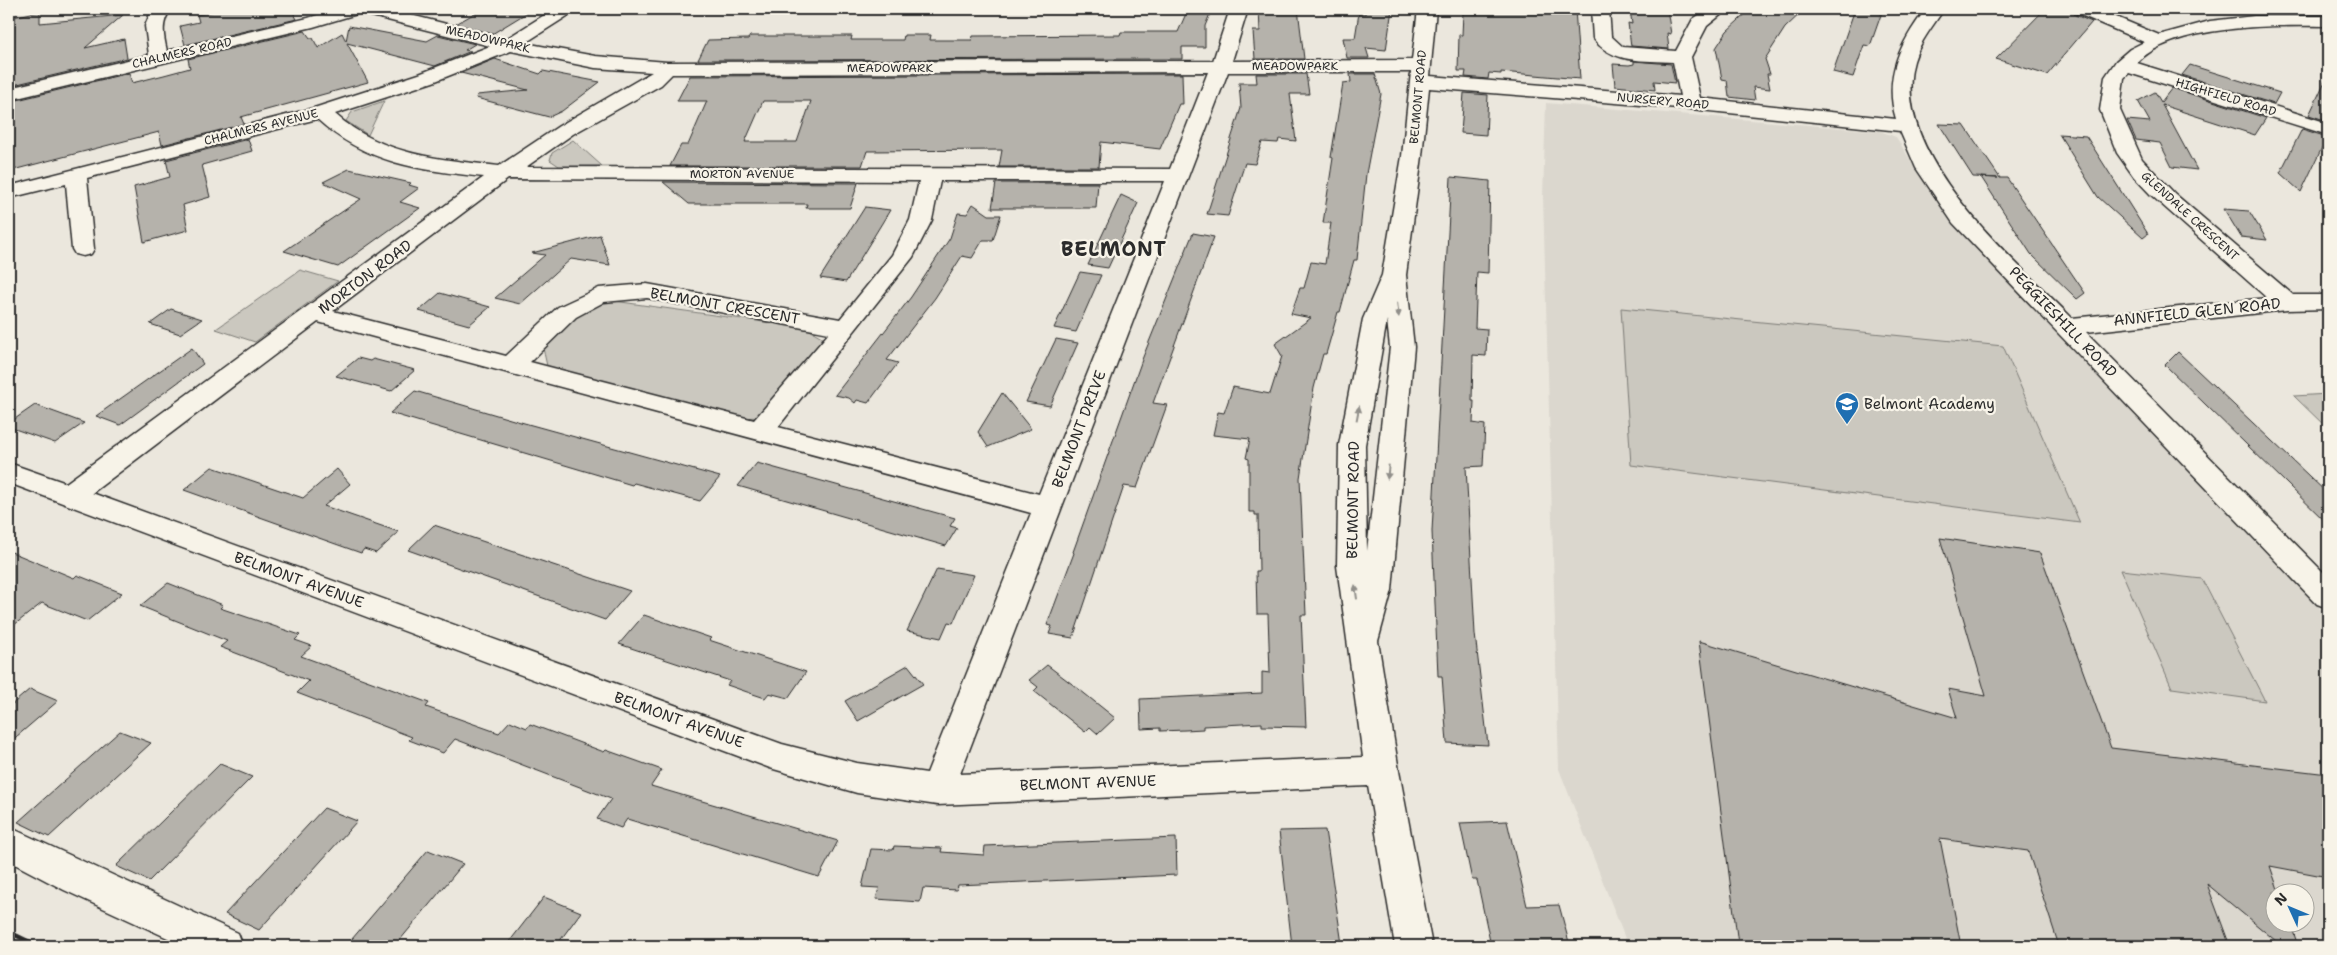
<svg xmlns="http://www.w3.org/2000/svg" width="2337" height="955" viewBox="0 0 2337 955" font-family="'Shantell Sans',sans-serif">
<rect width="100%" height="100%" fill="#ebe7dd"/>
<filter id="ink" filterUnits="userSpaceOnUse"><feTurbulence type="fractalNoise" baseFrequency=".02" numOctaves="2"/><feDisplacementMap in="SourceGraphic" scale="10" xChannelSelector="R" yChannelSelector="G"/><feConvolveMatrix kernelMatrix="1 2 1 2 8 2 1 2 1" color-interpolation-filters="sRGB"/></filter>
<g filter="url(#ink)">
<path fill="#dbd7ce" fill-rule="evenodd" d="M1546 103 1880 131 1896 137 1935 200 2035 309 2328 617V946H1628L1559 769 1543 196ZM2274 892H2304V922H2274Z"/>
<path fill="#cbc8bf" stroke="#7b7a75" d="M384 101 368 135 346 121 352 112Z
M573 140 602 166H559L550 160 552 153Z
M300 270 338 281 255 342 216 329Z
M607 300 806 328 822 337 824 352 759 417 740 418 547 366 543 348 584 309Z
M1621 308 2003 346 2080 523 1631 465Z
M2328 394V429L2294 396Z
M2121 570 2202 579 2265 701 2172 688Z"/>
<path fill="#b5b2ab" stroke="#2b2b2b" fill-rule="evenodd" d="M225 9H291L297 19 185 45 180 26 199 22 197 15Z
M482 9H533L492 34 456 24Z
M1188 9H1212L1205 26V47H1182V59L698 60 708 40 748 39 750 36H852L851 40H903L904 35H931L930 40H972L973 36 1120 35 1121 32H1178Z
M1259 9H1298L1304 59H1255L1253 31H1260Z
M1366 9H1392L1386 50 1366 48 1369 58H1347L1343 38H1355L1359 13 1365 14Z
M1478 9H1575L1580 79 1501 72V74L1489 73 1488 79 1465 77 1466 71H1458L1459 35H1462L1463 13 1478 14Z
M1630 9H1667L1671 34 1667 33 1669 49 1631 46 1628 23 1632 24Z
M1751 9H1805L1785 28 1765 59 1770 74H1767L1770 89 1753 87 1755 100 1729 97 1727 80 1722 79 1716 48 1727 31Z
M1855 9H1883L1870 46 1864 45 1853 77 1833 72Z
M2045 9H2071L2075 15 2092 22 2047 75 1996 59Z
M40 11V23L123 15 85 48 124 39 127 58 9 86V18Z
M349 26 427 41 438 35 475 44 465 50 471 51 435 66 347 43 368 82 241 117 244 124 162 145 159 132 9 171V102L129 73 132 83 164 75 190 68 188 59 305 31 310 38H313L318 48 342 33 346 41Z
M495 59 540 74 543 71 600 82 562 111 549 117 476 98 477 95 528 90 461 73Z
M1634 61 1671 64 1675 83 1654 81 1655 90 1615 86 1613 64 1629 65 1634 64Z
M2190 65 2280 93 2274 104 2182 75Z
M1182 74 1183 104H1179L1160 149 1101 142 1099 167H999L1002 150 867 151 862 166H670L681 145H688L707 101H677L690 76ZM763 101H811L797 142H745Z
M1256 74H1306L1309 94H1290L1296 141 1279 139 1278 143 1262 142 1255 164 1245 163 1228 216 1207 214 1241 108 1239 83H1257Z
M1350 74H1375L1381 94 1366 174 1357 260H1354L1340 312H1338L1326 354H1323L1314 388 1300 478 1306 615H1301L1306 727 1262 726V723L1203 726V729L1185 730 1160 731V728L1141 729 1140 699 1262 693V672L1270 673 1268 614H1257L1256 571H1259L1258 515H1255V512H1249V459L1246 458 1250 439 1213 435 1218 412 1224 413 1233 387 1270 394 1282 356 1275 344 1311 318 1291 314 1300 288H1304L1311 262 1325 264 1331 223H1323L1333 158 1331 157 1343 83 1351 82Z
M2328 75V121L2309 115Z
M2172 88 2266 118 2255 135 2162 105 2197 170 2172 167 2160 143 2136 140 2127 120 2150 122 2138 101 2155 92 2161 102Z
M1464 93 1488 95 1486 135 1461 133Z
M1939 124 1964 125 2000 178H2007L2085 293 2077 299 2031 254 1981 177 1998 178 1973 177Z
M2302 129 2327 137 2301 192 2280 173Z
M2059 134 2086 136 2148 234 2143 238 2098 197Z
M248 139 252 151 202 165 210 197 183 205 188 230 144 242 134 187 170 177 166 160Z
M349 169 411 183 409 185 419 188 400 202 420 208 338 267 284 251 361 199 323 182Z
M1451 177 1490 181 1488 273 1477 272 1475 328 1487 329 1486 356 1473 355 1472 401H1474L1473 423 1485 425 1483 466 1466 467 1475 634 1488 745 1447 743 1442 676H1438L1432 531Z
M663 182 858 183 850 208H806L807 204H689Z
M996 183H1098L1096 208H992Z
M1121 195 1138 203 1108 268 1088 265Z
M973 204 989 215H1001L993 240H983L972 258 962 256 935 298 887 360 898 363 868 403 857 400 855 403 849 398 835 395 911 297 950 238 958 213 967 214Z
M865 207 890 210 846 282 820 278Z
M2224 209 2249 211 2267 240 2241 237Z
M1193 233 1214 237 1153 403 1167 405 1137 488 1124 486 1073 638 1049 634 1052 626 1047 625 1074 553 1073 552 1143 357Z
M600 235 610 265 571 259 520 304 495 298 545 255 532 253Z
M1080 272 1101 275 1076 332 1054 328Z
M440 293 490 307 469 325 419 311Z
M171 309 202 319 180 334 150 324Z
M1056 339 1078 343 1050 406 1026 402Z
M192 348 203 364 120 425 96 416Z
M2178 352 2328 494V524L2165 365Z
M358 358 370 361 373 359 415 370 391 391 336 376Z
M415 391 517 421 720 477 700 501 634 483 632 485 390 413Z
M1002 393 1031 429 988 447 978 432Z
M35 405 60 414 84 423 55 443 9 427V423Z
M757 463 955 518 950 526 957 528 946 546 738 486Z
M212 467 303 498 337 469 350 484 324 506 399 532 376 553 364 549 361 553 184 490Z
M434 525 568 570 630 591 605 620 408 550Z
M1940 538 2040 553 2111 748 2328 774V877L2270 866 2279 892H2274V922H2290L2298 946H2282L2207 884 2230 946H2059L2028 851 1940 839 1961 946H1748L1738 944 1699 641 1957 718 1948 689 1986 696Z
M9 551 74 578 77 575 122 593 87 621 42 603 9 629Z
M937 569 974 575 953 623 948 622 941 638 907 631Z
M168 583 223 605 220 608 300 635 295 640 312 646 301 656 429 703 426 707 499 733 510 721 527 728 530 724 604 752 606 750 662 770 651 786 838 841 819 877 627 819 621 828 597 819 611 799 455 739 443 753 409 740 412 737 297 693 309 681 220 647 227 641 140 606Z
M644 615 711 638 709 640 806 672 788 698 769 693 765 698 750 693 727 685 730 681 619 644Z
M908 665 923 684 858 721 845 701Z
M1047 665 1080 690 1115 718 1098 734 1090 727 1085 732 1034 691 1038 687 1029 680Z
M30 689 58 701 9 743V707Z
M120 731 151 743 49 837 18 822Z
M220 764 252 777 149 881 116 866Z
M324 808 357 821 259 930 225 914Z
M1507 821 1527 906 1559 905 1570 946H1491L1477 880H1472L1460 823Z
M1325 830 1342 944 1292 946 1279 831Z
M1176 838 1177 875 958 885 957 890 923 888 920 902 876 899 879 888 862 887 871 849 893 850 894 846 942 848 941 852 984 855 985 846Z
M428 850 463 864 395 946H346Z
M544 897 581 912 556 946H506Z"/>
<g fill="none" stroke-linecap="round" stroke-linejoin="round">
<g stroke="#2b2b2b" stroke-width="3">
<path id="minor" d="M152 9H171C161 23 163 34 167 51L308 18 336 9H387L506 39 554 9H575L572 13 525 43 595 56 667 62 1213 61 1230 9H1248L1232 61 1412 60 1418 9H1436L1430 76 1680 96 1673 62C1645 60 1611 64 1593 38L1591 9H1609L1611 36 1623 47 1676 51 1693 19 1708 9H1728L1707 26 1691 57 1700 98 1896 119C1883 76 1901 42 1926 9H1944C1933 26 1920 41 1914 61 1888 155 2014 259 2072 318L2267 298 2151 195 2134 177 2117 153 2100 110 2105 77 2116 61 2130 49 2144 42 2076 13 2073 9H2097L2159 35 2210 21 2254 16H2328V26C2279 25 2172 24 2137 63L2328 123V135L2129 73 2124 78 2120 110 2142 159 2175 194 2293 295H2328V309L2287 310 2086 332 2328 577V608L2317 604 1953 223 1916 168 1900 131 1691 109 1429 88 1422 156 1406 275 1414 347 1392 590 1378 641 1399 771 1432 946H1395L1368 786 937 805 857 793 770 768 9 483V463L66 483 484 177C420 170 366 164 317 119L87 178 94 249 91 254 83 256 75 254 72 249 66 184 9 198V186L314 108 419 74 490 46 360 13 313 27 9 100V88L149 55 145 26ZM511 51 595 68 652 72 559 126 499 166C440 159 382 156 335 114L433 82ZM1208 72 1170 169 526 167 573 134 661 85 672 74ZM1228 72H1411L1402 156 1382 275 1363 319 1339 445 1337 566 1363 757 960 774ZM508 179 919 181 910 220 892 255 840 319 647 284 599 288 558 307 506 356 333 311ZM940 181H1165L1039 494 778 427 913 257 932 220ZM647 298 829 333 754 420 530 362 576 317 604 302ZM1387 320 1390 347 1367 551 1365 445ZM318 322 1031 513 927 773 857 763 782 744 92 493Z
M9 827 238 933 243 946H185L64 890 9 861Z"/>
</g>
<use href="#minor" fill="#f7f3e8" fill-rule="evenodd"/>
<path stroke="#2b2b2b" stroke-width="4.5" d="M9 932 38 946"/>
</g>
<defs><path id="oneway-solid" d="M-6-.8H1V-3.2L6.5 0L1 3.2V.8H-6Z" transform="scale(1.25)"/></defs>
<g fill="#918f8a">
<use href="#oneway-solid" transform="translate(1398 310) rotate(83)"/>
<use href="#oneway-solid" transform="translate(1358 413) rotate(-79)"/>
<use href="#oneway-solid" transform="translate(1388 472) rotate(96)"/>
<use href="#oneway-solid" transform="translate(1356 592) rotate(-98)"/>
</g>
</g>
<defs>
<g id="school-pin" transform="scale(1.25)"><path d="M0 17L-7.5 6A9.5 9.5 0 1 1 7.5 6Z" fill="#1f6fb2" stroke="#f7f3e8"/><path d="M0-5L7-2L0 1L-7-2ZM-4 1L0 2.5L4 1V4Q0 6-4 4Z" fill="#fff"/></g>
</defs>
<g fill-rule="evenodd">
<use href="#school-pin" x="1847" y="404"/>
</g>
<g text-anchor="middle" stroke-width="4.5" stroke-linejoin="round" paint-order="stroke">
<g font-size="12" fill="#2b2b2b" stroke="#f7f3e8">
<text transform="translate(488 39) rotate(13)" y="4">MEADOWPARK</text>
<text transform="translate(182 53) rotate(-13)" y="4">CHALMERS ROAD</text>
<text x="1295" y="70">MEADOWPARK</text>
<text x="890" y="72">MEADOWPARK</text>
<text transform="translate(1418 97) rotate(-85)" y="4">BELMONT ROAD</text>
<text transform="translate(2226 97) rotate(17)" y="4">HIGHFIELD ROAD</text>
<text transform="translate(1663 101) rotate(5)" y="4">NURSERY ROAD</text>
<text transform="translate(261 127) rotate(-14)" y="4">CHALMERS AVENUE</text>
<text x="742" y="178">MORTON AVENUE</text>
<text transform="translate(2190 216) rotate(42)" y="4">GLENDALE CRESCENT</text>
</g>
<g font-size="15" fill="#2b2b2b" stroke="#f7f3e8">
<text transform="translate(365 277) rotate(-37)" y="5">MORTON ROAD</text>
<text transform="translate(725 306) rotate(10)" y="5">BELMONT CRESCENT</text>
<text transform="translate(2197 312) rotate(-6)" y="5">ANNFIELD GLEN ROAD</text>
<text transform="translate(2063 322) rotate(46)" y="5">PEGGIESHILL ROAD</text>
<text transform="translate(1079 429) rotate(-69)" y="5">BELMONT DRIVE</text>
<text transform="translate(1353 500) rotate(-89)" y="5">BELMONT ROAD</text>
<text transform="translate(299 580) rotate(20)" y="5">BELMONT AVENUE</text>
<text transform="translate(679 720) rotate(20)" y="5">BELMONT AVENUE</text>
<text transform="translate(1088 783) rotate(-2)" y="5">BELMONT AVENUE</text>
</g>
<g font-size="15" fill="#2b2b2b" stroke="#f7f3e8" text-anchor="start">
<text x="1864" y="409">Belmont Academy</text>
</g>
<g font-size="20" font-weight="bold" letter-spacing="1" fill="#2b2b2b" stroke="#f7f3e8">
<text x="1114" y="256">BELMONT</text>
</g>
</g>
<rect width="2337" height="955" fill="none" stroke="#f7f3e8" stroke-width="30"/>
<rect x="15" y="15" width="2307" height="925" fill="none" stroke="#2b2b2b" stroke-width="2" filter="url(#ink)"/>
<g transform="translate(2290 908) rotate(314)"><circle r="24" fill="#f7f3e8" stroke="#a5a39c"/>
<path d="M0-4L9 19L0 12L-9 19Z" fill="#1f6fb2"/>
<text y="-8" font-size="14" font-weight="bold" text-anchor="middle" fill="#2b2b2b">N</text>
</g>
</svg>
